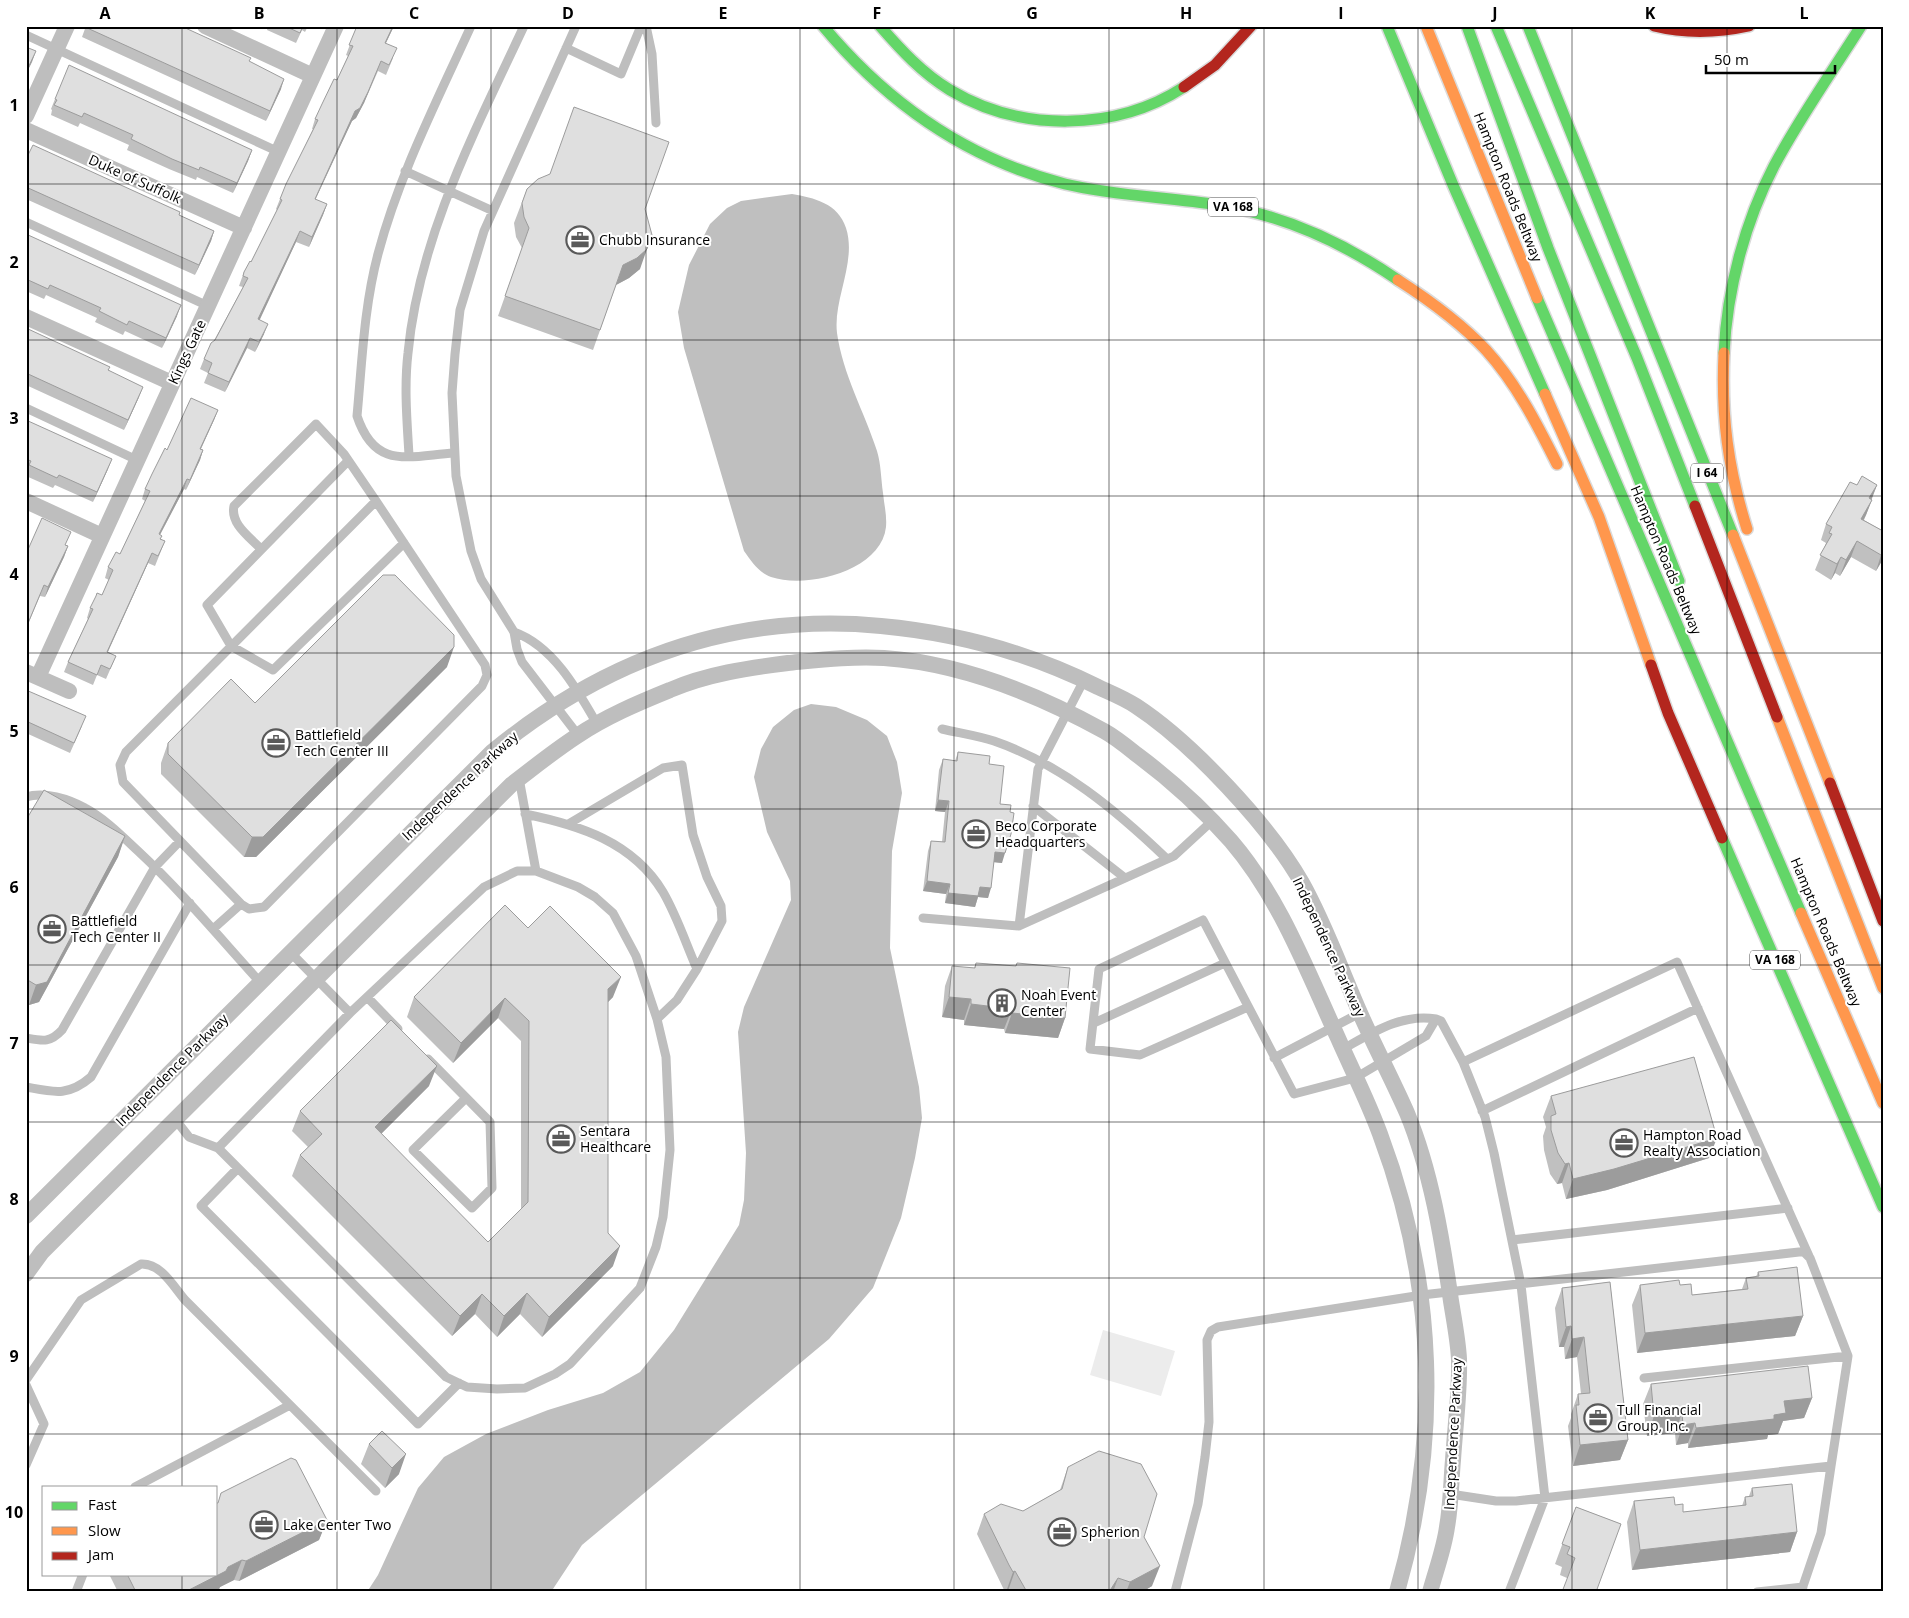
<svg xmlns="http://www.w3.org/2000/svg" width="1909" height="1618" viewBox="0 0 1909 1618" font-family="'Open Sans',sans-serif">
<rect width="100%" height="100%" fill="#fff"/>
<path fill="#ececec" d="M1103 1330 1175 1351 1161 1396 1090 1375Z"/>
<path fill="#bfbfbf" d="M792 194C814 198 838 203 846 228 857 262 833 299 837 333 843 375 864 411 877 451 881 464 881 479 883 493 884 504 887 515 886 527 881 571 807 589 771 577 758 572 752 562 744 551L684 348 678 312 689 265 710 224 727 208 741 201Z
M811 704 836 707 867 720 887 736 897 762 902 793 892 851 890 948 919 1087 922 1118 915 1158 901 1218 873 1288 829 1339 582 1545 551 1592H367L378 1575 418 1488 444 1457 486 1434 548 1410 603 1393 640 1372 674 1330 739 1225 744 1200 746 1153 738 1032 744 1007 791 900 790 881 767 832 754 777 761 749 773 727 794 710Z"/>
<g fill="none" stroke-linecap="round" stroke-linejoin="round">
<g stroke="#dbdbdb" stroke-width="14">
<path id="fast" d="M823 26C888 104 966 159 1065 184 1116 196 1167 197 1218 205 1284 215 1344 243 1398 280
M880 26C901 50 922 73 950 90 1020 132 1115 132 1184 87
M1387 26 1453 185 1545 394
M1467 26 1548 248 1679 581
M1496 26 1637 358 1695 506
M1528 26 1733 535
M1537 298 1801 913
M1724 353C1727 289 1745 222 1774 166 1800 117 1832 72 1861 26
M1722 838 1883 1207"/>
</g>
<g stroke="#dbdbdb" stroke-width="14">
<path id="slow" d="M1426 26 1537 298
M1398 280C1429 300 1461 323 1486 350 1516 383 1537 424 1557 464
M1724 353C1721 416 1728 469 1747 529
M1545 394 1599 517 1651 665
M1733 535 1830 783
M1777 717 1883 988
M1801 913 1883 1103"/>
</g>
<g stroke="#dbdbdb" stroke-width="14">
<path id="jam" d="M1654 26C1686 34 1717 33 1749 26
M1184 87 1215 65 1251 26
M1695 506 1777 717
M1651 665 1668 713 1722 838
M1830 783 1883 921"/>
</g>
<path stroke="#bebebe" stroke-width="9" d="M646 26 652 54 656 123
M26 35 279 152
M566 48 621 74 641 26
M405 171 493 211
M26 222 208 306
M26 408 137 460
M454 453C408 456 375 470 357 416 362 363 364 306 378 254 399 175 437 101 471 26
M409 455C407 421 404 387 408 353 419 237 475 131 524 26
M348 461 207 605 231 646 273 670 404 543
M261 549C250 537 230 524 234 506L316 424 344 454 376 501
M514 632 481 579 471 551 456 476 452 393 455 354 460 310 484 231 576 26
M1084 680 1038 769 1019 926 1174 856 1212 821
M942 729C959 733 978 736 994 741 1061 764 1117 811 1167 859
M578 735 522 662 517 649 514 632C553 646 577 689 597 724
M519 778 536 871
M26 797C44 791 69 799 85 808 104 818 122 836 138 851 182 892 220 938 260 982
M1033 806 1125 878
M525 814C579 825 633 842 663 892 677 916 686 944 697 969
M570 823 663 768 682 765 693 835 707 877 721 906 722 921 697 969 677 1000 657 1019
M923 918 1019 926
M213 929 241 904 123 782 120 765 126 752 376 501 485 665 487 675 482 686 264 907 249 909 241 904
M290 952 350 1013 218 1148 446 1377 467 1387 497 1389 525 1388 555 1374 570 1364 640 1288 656 1247 663 1217 670 1150 666 1057 657 1019 636 956 613 913 595 897 578 887 536 871H517L484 887 350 1013
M367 997 398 1029
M1248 1007 1140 1055 1090 1049 1099 969 1203 920 1294 1094 1355 1078 1426 1036 1436 1019C1402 1013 1372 1033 1343 1049
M1436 1019 1441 1021 1463 1062
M1094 1023 1225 963
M26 1038C43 1041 50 1043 62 1030L155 867 180 841
M1274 1058 1360 1013
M428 1059 490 1122 492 1188 472 1208 413 1150 466 1098
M26 1087C53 1092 68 1097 91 1077L190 903
M1482 1111 1698 1008
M175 1119 189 1137 218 1148
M238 1168 201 1206 418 1424 459 1383
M1512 1240 1788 1208
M1644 1378 1848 1356
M26 1380 81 1300 141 1264C161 1263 173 1286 185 1300L376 1491
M26 1385 44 1424 26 1465
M135 1487 290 1405
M76 1592 83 1574
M1175 1592 1198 1504 1205 1457 1209 1422 1207 1340 1211 1331 1218 1327 1422 1295 1799 1252H1804L1810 1258 1848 1356 1831 1466 1516 1501H1496L1450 1494
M1509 1592 1545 1498 1521 1285 1494 1153 1485 1117 1463 1062 1677 962 1809 1256
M1757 1592 1803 1587
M1801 1592 1821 1533 1831 1466"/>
<path stroke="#bebebe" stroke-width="16" d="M205 26 313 76
M26 116 67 26
M26 130 244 228
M26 317 172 383
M26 501 102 536
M26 672 69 691
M38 677 336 26
M26 1216 492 752C605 659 734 612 881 626 957 633 1030 653 1098 687 1111 693 1124 698 1136 706 1191 742 1269 825 1302 883 1325 924 1341 970 1360 1013 1375 1047 1392 1079 1407 1113 1431 1171 1442 1238 1451 1301 1454 1320 1458 1340 1459 1359 1460 1392 1455 1427 1453 1460 1451 1482 1451 1505 1447 1527 1444 1549 1436 1570 1430 1592
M26 1274 42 1252 70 1224 512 784C533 768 554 751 577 736 605 717 638 703 670 690 707 674 748 668 788 663 819 660 852 656 884 658 960 663 1037 694 1104 731 1115 737 1126 746 1136 754 1171 780 1202 808 1231 841 1280 898 1307 971 1338 1038 1352 1070 1368 1101 1380 1134 1436 1283 1441 1439 1397 1592"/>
<use href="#fast" stroke="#63d668" stroke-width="11"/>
<use href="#slow" stroke="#ff974d" stroke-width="11"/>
<use href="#jam" stroke="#b3261e" stroke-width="11"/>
</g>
<path fill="#c0c0c0" d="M86 26 250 62 281 89 266 121 82 37Z
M268 26H308L305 32 302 30 296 43 267 30Z
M357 26H394L386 43 393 58 386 75 378 71 364 103 356 118 352 121 315 199 327 204 323 215 309 247 296 242 259 320 264 334 255 352 247 348 225 392 204 383 208 373 200 369 204 359 243 287 239 286 244 272 251 262 277 210 276 209 280 199 313 129H312L315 119 337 80 348 56 346 55Z
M55 99 252 150 248 161 233 193 197 177 196 180 169 169 127 150 129 145 80 123 78 127 51 115 52 110 51 109Z
M26 159 179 215 214 231 211 241 195 275 26 199Z
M527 189 645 209 640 269 629 278 616 285 593 350 498 316 522 248 516 237 514 223Z
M26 234 177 316 162 348 125 331 123 335 95 322 97 318 46 295 44 299 26 291Z
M26 328 109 370 139 397 124 430 26 385Z
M218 410 214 420 201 449 203 450 200 460 186 490 184 489 160 535V539L165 541 155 566 148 563 108 652 116 656 106 679 97 675 93 685 64 672 68 662 88 619 87 618 90 608 102 595 109 580 105 578 108 567 120 554 145 501 142 499 145 489 167 450Z
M26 420 108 469 93 502 55 485 53 488 26 476 27 471H26Z
M1857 485H1877L1866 515 1864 520 1883 531V559L1876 571 1851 557 1840 576 1835 573 1831 580 1815 570 1826 543 1821 540 1826 524Z
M66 545 68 546 64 557 45 597 40 596 26 629V554Z
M447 667 256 857H244L161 774V763L168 743 255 703Z
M26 690 82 726 70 753 26 733Z
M958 752 989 764 1000 804 1002 863 994 862 988 898 978 897 975 907 945 903 946 894 923 891 928 851 931 841 942 842 945 812 935 811 939 770 943 759 955 761Z
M26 820 125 836 118 857 39 1002 29 1005 26 1003Z
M528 928 613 997 608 1002V1233L613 1266 542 1337 520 1314 497 1337 475 1314 452 1336 292 1176 300 1155 308 1147 292 1131 300 1111 429 1086 381 1134 488 1242 521 1209V1041L498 1018 453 1063 407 1017 414 997Z
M976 963 1015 966 1017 963 1065 1018 1058 1038 1005 1033 1004 1029 964 1025V1020L942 1017 945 986 952 966 974 968Z
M1551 1096 1709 1158 1607 1190 1566 1199 1562 1183 1557 1184 1550 1174 1544 1150 1543 1136 1546 1127 1543 1117Z
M1758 1272 1803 1316 1795 1336 1637 1353 1632 1305 1640 1285H1680L1692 1295 1742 1289 1746 1278 1756 1277Z
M1610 1282 1628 1440 1620 1460 1573 1466 1568 1426 1571 1418V1414L1578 1394H1581L1577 1357 1565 1359 1564 1347H1559L1555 1308 1562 1288Z
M1651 1384 1812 1398 1804 1418 1783 1421 1778 1434 1768 1435 1767 1439 1688 1448V1443L1676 1445 1675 1433 1647 1436 1643 1404Z
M369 1444 399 1474 385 1488 361 1464Z
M1068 1467 1144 1537 1152 1586 1142 1592H1005L977 1534 984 1514 1023 1511 1060 1490Z
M1752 1488 1797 1532 1790 1552 1632 1570 1627 1522 1634 1501 1675 1505 1683 1512 1742 1506 1745 1497 1749 1496Z
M216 1503 327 1520 319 1540 239 1581 234 1580 220 1587 218 1592H118L109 1574H216Z
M1576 1507 1621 1524 1567 1578 1560 1575 1562 1567 1555 1564Z"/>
<path fill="#9c9c9c" d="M393 26H394L381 53 385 43Z
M36 51 32 62 26 74V72Z
M381 61 364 103 356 118 352 121 311 209 315 199 355 111Z
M284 79 281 89 266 121 270 111Z
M252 150 248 161 233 193 237 183Z
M327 204 323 215 309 247 312 237Z
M214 231 211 241 195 275 199 265Z
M300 231 296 242 255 330 258 319Z
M647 249 640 269 629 278 616 285 623 265Z
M181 305 177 316 162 348 166 338Z
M268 324 264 334 255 352 259 342Z
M250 338 247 348 225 392 229 382Z
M143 387 139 397 124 430 128 420Z
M218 410 214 420 196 459 200 449Z
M203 450 200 460 186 490 190 480Z
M112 459 108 469 93 502 97 492Z
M187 479 184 489 155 544 159 534Z
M1877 485 1871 500 1869 498Z
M1872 500 1866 515 1856 534 1861 519Z
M1857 541 1851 557 1840 576 1846 560Z
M68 546 64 557 45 597 48 587Z
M152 553 148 563 103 662 107 652Z
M1883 553V559L1876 571 1881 555Z
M1841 557 1835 573 1831 580 1837 564Z
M454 647 447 667 256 857H244L252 837Z
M938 800 949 801 945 812 935 811Z
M125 836 118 857 39 1002 29 1005 36 985Z
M995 852 1005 853 1002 863 992 862Z
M927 881 950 884 946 894 923 891Z
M980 887 991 888 988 898 978 897 975 907 945 903 948 893Z
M621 977 613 997 601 1009 608 989Z
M949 997 971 999 964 1020 942 1017Z
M505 998 498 1018 453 1063 461 1043Z
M971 1004 1012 1009 1004 1029 964 1025Z
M1012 1013 1065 1018 1058 1038 1005 1033Z
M437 1066 429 1086 367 1148 375 1127Z
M1717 1138 1709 1158 1607 1190 1566 1199 1573 1179Z
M1569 1163 1562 1183 1557 1184 1565 1164Z
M620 1246 613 1266 542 1337 549 1317Z
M527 1293 520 1314 497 1337 504 1316Z
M482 1294 475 1314 452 1336 460 1316Z
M1803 1316 1795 1336 1637 1353 1645 1333Z
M1571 1326 1564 1347H1559L1566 1327Z
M1584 1337 1577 1357 1565 1359 1572 1339Z
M1812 1398 1804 1418 1783 1421 1778 1434 1768 1435 1767 1439 1688 1448 1696 1428 1774 1415 1784 1401Z
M1682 1413 1675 1433 1647 1436 1654 1416Z
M1695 1423 1688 1443 1676 1445 1683 1425Z
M1628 1440 1620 1460 1573 1466 1580 1445Z
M406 1454 399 1474 385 1488 392 1468Z
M327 1520 319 1540 239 1581 246 1561Z
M1797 1532 1790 1552 1632 1570 1640 1550Z
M242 1560 234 1580 220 1587 218 1591 185 1592 228 1567Z
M1160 1566 1152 1586 1142 1592H1126L1130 1582Z
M1015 1571 1008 1591 1006 1592 1013 1572Z
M1118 1578 1113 1592H1109Z"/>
<path fill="#dfdfdf" stroke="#9c9c9c" d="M86 26H181L251 58 249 61 284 79 270 111 85 27Z
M285 26H303L300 33Z
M357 26H393L385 43 397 48 389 65 381 61 368 92 360 108 355 111 315 199 327 204 312 237 300 231 258 319 268 324 259 342 250 338 229 382 208 373 212 363 204 359 211 343 215 340 248 278 243 276 244 272 250 261 251 262 282 200 280 199 286 184 318 120 315 119 322 104 334 79 337 80 353 46 349 45Z
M26 47 36 51 26 72Z
M69 65 252 150 237 183 200 167 199 170 172 159 131 139 133 135 84 113 82 117 54 105 57 100 55 99Z
M574 107 669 142 645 209 652 235 647 249 637 258 623 265 600 330 505 296 529 228 524 217 522 203 527 189 538 179 550 174Z
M33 145 180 212 179 215 214 231 199 265 26 187V159Z
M26 234 181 305 166 338 129 321 127 325 99 311 101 308 50 285 48 289 26 279Z
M26 328 110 367 108 370 143 387 128 420 26 373Z
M191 398 218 410 200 449 203 450 190 480 187 479 159 534 162 536 160 539 165 541 158 556 152 553 107 652 116 656 110 669 101 665 97 675 68 662 93 609 90 608 96 596 97 593 102 595 113 570 108 567 116 552 120 554 150 491 145 489 152 474 165 448 167 450Z
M26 420 112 459 97 492 59 475 57 478 29 465 31 461 26 459Z
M1862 476 1877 485 1869 498 1872 500 1861 519 1883 531V553L1881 555 1857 541 1846 560 1841 557 1837 564 1820 555 1832 534 1829 533 1832 527 1826 524 1850 482 1857 485Z
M42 518 71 532 65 545 68 546 48 587 44 585 26 628V554Z
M383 575H395L454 635V647L263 837H252L168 754V743L231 679 255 703Z
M26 690 86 716 74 743 26 721Z
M958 752 990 756 989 764 1004 766 1000 804 1011 805 1010 812 1014 813 1011 834 1005 853 995 852 991 888 980 887 978 896 948 893 950 884 927 881 931 841 945 842 949 801 938 800 943 759 957 761Z
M44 790 125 836 47 982 36 985 26 979V820Z
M505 905 528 928 550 906 621 977 608 989V1233L620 1246 549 1317 527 1293 504 1316 482 1294 460 1316 300 1155 322 1134 300 1111 391 1020 437 1066 375 1127 488 1242 528 1202 529 1021 505 998 461 1043 414 997Z
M976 963 1016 966 1017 963 1070 968 1065 1018 1012 1013V1009L971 1004V999L949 997 952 966 975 968Z
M1694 1057 1717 1138 1614 1169 1573 1179 1569 1163 1565 1164 1558 1153 1551 1130V1116L1556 1114 1551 1096Z
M1797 1267 1803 1316 1645 1333 1640 1285 1679 1280 1680 1285 1691 1284 1692 1295 1748 1289 1746 1278 1759 1276 1758 1272Z
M1610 1282 1628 1440 1580 1445 1576 1405H1579L1578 1394 1590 1393 1584 1337 1572 1339 1571 1326 1566 1327 1562 1288Z
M1808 1366 1812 1398 1784 1401 1786 1413 1774 1415V1419L1696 1428 1695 1423 1683 1425 1682 1413 1654 1416 1651 1384Z
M382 1431 406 1454 392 1468 369 1444Z
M1099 1451 1141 1464 1157 1494 1144 1537 1160 1566 1130 1582 1118 1578 1109 1592H1027L1015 1571 1013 1572 1009 1565 984 1514 1001 1504 1023 1511 1062 1489 1068 1467Z
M291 1458 296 1460 327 1520 246 1561 242 1560 228 1567 226 1571 185 1592H136L127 1574H216V1503H218L221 1493Z
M1792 1484 1797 1532 1640 1550 1634 1501 1674 1497 1675 1505 1683 1504V1512L1746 1505 1745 1497 1753 1496 1752 1488Z
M1576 1507 1621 1524 1596 1592H1562L1575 1558 1567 1554 1570 1547 1562 1544Z"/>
<path fill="none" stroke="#000" stroke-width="1" stroke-opacity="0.55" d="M182 26V1487M337 26V1592M491 26V1592M646 26V1592M800 26V1592M954 26V1592M1109 26V1592M1264 26V1592M1418 26V1592M1572 26V1592M1727 26V1592M26 184H1883M26 340H1883M26 496H1883M26 653H1883M26 809H1883M26 965H1883M26 1122H1883M26 1278H1883M26 1434H1883M182 1574V1592"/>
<defs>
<g id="office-ring" transform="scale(1.4375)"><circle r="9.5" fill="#fff" stroke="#595959" stroke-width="1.5"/><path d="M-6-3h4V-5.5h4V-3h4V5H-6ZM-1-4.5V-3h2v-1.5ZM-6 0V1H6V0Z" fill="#595959"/></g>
<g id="building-ring" transform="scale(1.4375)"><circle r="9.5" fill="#fff" stroke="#595959" stroke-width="1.5"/><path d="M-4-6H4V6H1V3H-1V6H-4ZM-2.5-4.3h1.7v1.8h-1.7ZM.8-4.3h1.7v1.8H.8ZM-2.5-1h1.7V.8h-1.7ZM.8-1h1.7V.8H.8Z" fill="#595959"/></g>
</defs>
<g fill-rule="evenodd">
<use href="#office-ring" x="580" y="240"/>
<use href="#office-ring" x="276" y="743"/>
<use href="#office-ring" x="976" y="834"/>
<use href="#office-ring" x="52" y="929"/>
<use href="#building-ring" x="1002" y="1003"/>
<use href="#office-ring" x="561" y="1139"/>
<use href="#office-ring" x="1624" y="1143"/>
<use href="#office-ring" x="1598" y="1418"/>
<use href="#office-ring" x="264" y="1525"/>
<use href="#office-ring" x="1062" y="1532"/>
</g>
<g text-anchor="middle" stroke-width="4" stroke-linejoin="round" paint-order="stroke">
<g fill="#fff" stroke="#4c4c4c" stroke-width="1">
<rect x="1208" y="197.5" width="50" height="19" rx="4"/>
<rect x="1691" y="463.5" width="32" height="19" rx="4"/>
<rect x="1750" y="950.5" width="50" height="19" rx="4"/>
</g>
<g font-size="12" font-weight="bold" fill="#000">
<text x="1233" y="211">VA 168</text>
<text x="1707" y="477">I 64</text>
<text x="1775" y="964">VA 168</text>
</g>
<g font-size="14" fill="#000" stroke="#fff">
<text transform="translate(135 179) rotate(24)" y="5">Duke of Suffolk</text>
<text transform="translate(1508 187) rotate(68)" y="5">Hampton Roads Beltway</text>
<text transform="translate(187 352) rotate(-65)" y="5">Kings Gate</text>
<text transform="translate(1666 560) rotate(67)" y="5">Hampton Roads Beltway</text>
<text transform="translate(460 786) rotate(-43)" y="5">Independence Parkway</text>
<text transform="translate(1826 932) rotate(67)" y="5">Hampton Roads Beltway</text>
<text transform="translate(1329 947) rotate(65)" y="5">Independence Parkway</text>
<text transform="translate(172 1070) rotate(-45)" y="5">Independence Parkway</text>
<text transform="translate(1453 1434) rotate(-87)" y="5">Independence Parkway</text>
</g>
<g font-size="14" fill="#000" stroke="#fff" text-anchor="start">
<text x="599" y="245">Chubb Insurance</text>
<text x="295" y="740">Battlefield<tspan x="295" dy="16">Tech Center III</tspan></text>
<text x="995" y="831">Beco Corporate<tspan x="995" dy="16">Headquarters</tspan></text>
<text x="71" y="926">Battlefield<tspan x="71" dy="16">Tech Center II</tspan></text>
<text x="1021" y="1000">Noah Event<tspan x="1021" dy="16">Center</tspan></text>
<text x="580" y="1136">Sentara<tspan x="580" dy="16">Healthcare</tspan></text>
<text x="1643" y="1140">Hampton Road<tspan x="1643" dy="16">Realty Association</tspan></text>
<text x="1617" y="1415">Tull Financial<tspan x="1617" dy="16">Group, Inc.</tspan></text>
<text x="283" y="1530">Lake Center Two</text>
<text x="1081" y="1537">Spherion</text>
</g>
</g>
<rect width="1909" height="1618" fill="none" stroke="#ffffff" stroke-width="55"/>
<rect x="42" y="1486" width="175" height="90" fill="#ffffff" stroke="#999999"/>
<rect x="52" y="1502" width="25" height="8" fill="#63d668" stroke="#999999"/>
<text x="88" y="1510" font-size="15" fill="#000000">Fast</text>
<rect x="52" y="1527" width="25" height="8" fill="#ff974d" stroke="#999999"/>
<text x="88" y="1536" font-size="15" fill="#000000">Slow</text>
<rect x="52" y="1552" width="25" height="8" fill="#b3261e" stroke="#999999"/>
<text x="88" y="1560" font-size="15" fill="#000000">Jam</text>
<path d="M1706 65v8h129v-8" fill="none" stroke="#000000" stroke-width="2.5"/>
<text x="1714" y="65" font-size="15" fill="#000000" stroke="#ffffff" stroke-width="4" paint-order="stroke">50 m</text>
<rect x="28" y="28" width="1854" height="1562" fill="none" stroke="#000" stroke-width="2"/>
<g font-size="16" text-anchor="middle" font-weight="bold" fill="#000">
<text x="105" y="19">A</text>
<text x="259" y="19">B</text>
<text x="414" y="19">C</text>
<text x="568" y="19">D</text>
<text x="723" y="19">E</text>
<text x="877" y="19">F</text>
<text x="1032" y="19">G</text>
<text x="1186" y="19">H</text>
<text x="1341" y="19">I</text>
<text x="1495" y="19">J</text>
<text x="1650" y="19">K</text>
<text x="1804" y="19">L</text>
<text x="14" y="111">1</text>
<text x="14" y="268">2</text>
<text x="14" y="424">3</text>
<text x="14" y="580">4</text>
<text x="14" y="737">5</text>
<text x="14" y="893">6</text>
<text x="14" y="1049">7</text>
<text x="14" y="1205">8</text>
<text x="14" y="1362">9</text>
<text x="14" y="1518">10</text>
</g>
</svg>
